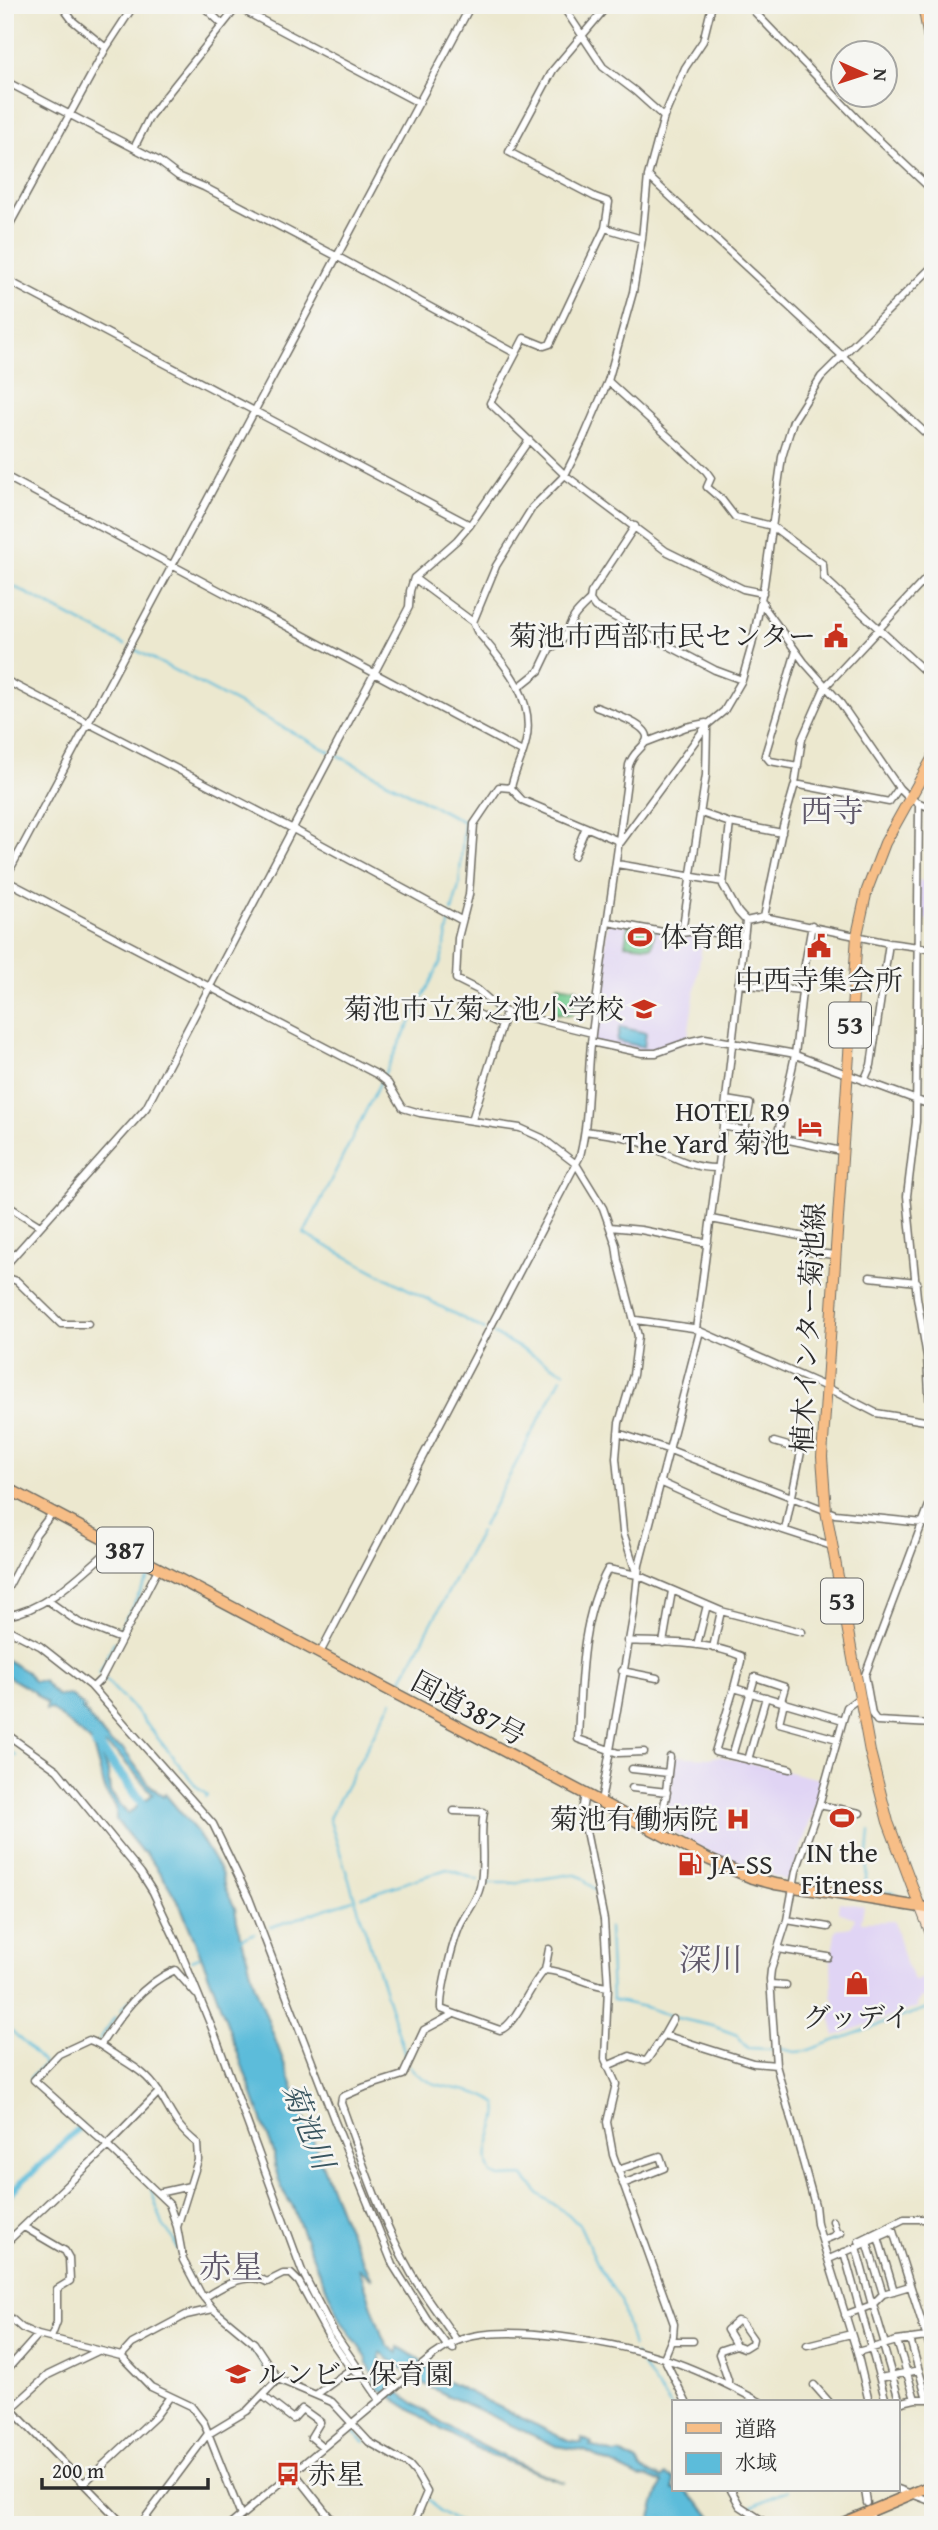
<svg xmlns="http://www.w3.org/2000/svg" width="938" height="2530" viewBox="0 0 938 2530" font-family="'Gentium Book Plus','Noto Serif JP',serif">
<rect width="100%" height="100%" fill="#f6f6f2"/>
<filter id="ink" filterUnits="userSpaceOnUse"><feTurbulence type="fractalNoise" baseFrequency=".0143" numOctaves="2"/><feDisplacementMap in="SourceGraphic" scale="14" xChannelSelector="R" yChannelSelector="G"/><feConvolveMatrix kernelMatrix="1 2 1 2 8 2 1 2 1" color-interpolation-filters="sRGB"/></filter>
<filter id="wash" filterUnits="userSpaceOnUse"><feTurbulence type="fractalNoise" baseFrequency=".00686" numOctaves="4" result="noise"/><feDisplacementMap in="SourceGraphic" scale="28" xChannelSelector="R" yChannelSelector="G"/><feGaussianBlur stdDeviation="1.57" result="paint"/><feColorMatrix in="noise" values="0 0 0 0 0 0 0 0 0 0 0 0 0 0 0 0 0 1.4 0 .05"/><feComposite in="paint" operator="in"/></filter>
<g filter="url(#wash)">
<rect width="100%" height="100%" fill="#ece8cf"/>
<path fill="#e0d4f4" d="M918 880 933 884V920L918 919Z
M608 922 703 938 687 1042 656 1053 591 1042Z
M671 1756 709 1758 719 1756 824 1780 790 1881 729 1862 663 1827 669 1795Z
M839 1902 864 1906 861 1922 894 1921 905 1963 915 1981 933 1975V1995L920 1999 916 2005 918 2007 835 2036 828 2007 836 2004 832 1996 831 1958 836 1929 851 1927 855 1918 838 1912Z"/>
<path fill="#75cd92" stroke="#507c5e" stroke-width="2" d="M628 925 655 929 652 947 625 944Z
M558 985 577 988 572 1015 554 1013Z"/>
<path fill="#5cbcda" stroke="#447482" stroke-width="2" fill-rule="evenodd" d="M620 1027 646 1033 644 1047 617 1041Z
M5 1659 27 1672 33 1681H43L57 1696 71 1695 85 1708 82 1709 110 1743 123 1749 149 1784 163 1797 165 1794 197 1832 221 1872 225 1888 235 1908 237 1921 255 1986 341 2214 372 2280 359 2268 383 2338 388 2346 398 2353V2347C415 2354 427 2368 442 2379L546 2430 569 2441 582 2443V2438L592 2443 590 2446 615 2454 620 2453 637 2462 641 2469 662 2479 665 2475 674 2479V2490H685L721 2525H648L662 2483 648 2477 640 2478 585 2451 556 2446 427 2386 380 2353C380 2362 380 2371 386 2379 394 2390 408 2399 419 2407 464 2440 513 2462 564 2483L490 2455 442 2430 377 2388 366 2357 342 2322 320 2275 292 2205C281 2191 274 2170 274 2153L214 1988 181 1907 167 1883 145 1852H142L116 1820V1807L106 1793 92 1743 51 1709 46 1710 47 1704 31 1690 5 1675ZM104 1745 117 1753 153 1794 128 1814 110 1792 108 1771 102 1759 105 1752 102 1748Z"/>
<g fill="none" stroke-linecap="round" stroke-linejoin="round">
<path stroke="#5cbcda" stroke-width="2" d="M5 582 125 645
M130 647 330 752
M335 754 464 822 459 886 452 911
M451 916 441 961 304 1234 485 1330
M494 1334 564 1372
M483 1526 561 1378
M119 1631 149 1576 146 1570 120 1555
M99 1674 114 1642
M105 1679 140 1716 197 1787 207 1795 205 1797
M401 1681 480 1532
M392 1701 329 1818 407 2060
M5 1750 16 1756
M870 1831 865 1890 873 1891
M484 1883H513L573 1874 581 1877 595 1890
M881 1892 896 1893
M362 1897 447 1869 478 1880
M271 1927 353 1900
M609 1928 612 2000 645 2007 677 2018 713 2026 737 2035 748 2048 772 2049
M240 1940 255 1933
M192 1960 199 1957
M163 1973 173 1967
M153 1979 157 1975
M120 2011 129 2001
M5 2024 43 2062 44 2065 30 2078 37 2087
M99 2040 115 2017
M778 2048 795 2052 806 2051 933 2006
M409 2065C431 2096 471 2082 497 2104 502 2126 478 2148 492 2174L500 2177 523 2176 539 2194 568 2214 580 2226 600 2269 621 2301 633 2347
M151 2190 163 2225 175 2241 178 2251
M183 2267 192 2283
M214 2316 248 2345 272 2377
M635 2353 651 2379 674 2410
M281 2385 289 2387
M351 2430 365 2442
M428 2499 439 2511 463 2525
M750 2507 789 2490"/>
<path stroke="#5cbcda" stroke-width="6" d="M32 2173 81 2126
M5 2198 28 2176"/>
<path stroke="#5cbcda" stroke-width="10" d="M96 1744 128 1783 148 1813"/>
</g>
</g>
<g filter="url(#ink)">
<g fill="none" stroke-linecap="round" stroke-linejoin="round">
<g stroke="#6f6d64" stroke-width="9">
<path id="street" d="M61 5 73 21 106 48
M202 5 222 24
M562 5 603 67 635 91 664 117
M608 5 553 70 509 152 595 197 609 202 605 228 550 344 544 346 524 338 490 403 565 475 666 551 743 589 763 593
M748 5 865 127 933 191
M5 81 157 160 178 176 204 187 336 256 515 353
M134 148 150 116 237 7 419 103
M648 176 933 440
M605 228 642 239
M5 233 106 48 134 5
M5 279 470 525
M608 381 706 471 711 478 707 487 722 500 735 517 772 526 823 564 824 578 933 679
M5 476 522 752
M635 526 591 593 590 600 595 607 715 670 742 680
M414 578 473 622 477 631C503 662 536 698 526 741 523 757 514 772 511 788L522 800 621 842
M763 602 764 607 804 662 839 701 899 788 910 799 933 809
M473 622 496 566 532 508 565 475 583 439 608 381 633 292 642 239 648 176 664 117 685 68 703 41 712 5
M796 651 765 755 770 761 798 766
M5 680 293 829 461 920
M519 687 539 671 550 648C569 640 564 632 574 617 578 611 585 605 590 600
M647 742 686 727 706 723 707 725
M795 784 889 802 899 788
M511 788 499 787 474 824 469 895 458 938 456 979 478 990 496 1006 506 1012 592 1033
M919 804 916 1122 907 1196 917 1297 927 1357 933 1465
M701 813 730 823
M621 842 707 725 724 711 742 680 752 645 764 585 782 457 793 421 821 377 933 266
M574 856 586 827
M617 864 723 882
M5 879 471 5
M5 880 378 1075 388 1083 403 1108 420 1113 520 1128 542 1138 576 1164 603 1208 616 1245 618 1260 638 1336 633 1375 619 1423 616 1458 623 1532 637 1575
M764 917 783 826 795 784 802 739 825 687 933 571
M746 921 764 917 889 943 933 949
M746 921 738 912 723 885 730 823 782 833
M608 922 674 934 696 931 744 936
M686 932 683 926 706 775 707 727
M738 984 802 990
M461 1006 502 1025
M591 1042 642 1053H656L687 1042 705 1038 790 1053 933 1106
M864 1081 871 1065 889 943
M726 1100 750 1104 745 1130
M472 1120 506 1012
M723 1126 841 1151
M586 1131C604 1134 624 1135 640 1142 666 1152 689 1169 718 1168
M777 1137 795 1055 805 964 812 925
M5 1204 40 1226
M711 1219 805 1237 809 1240 810 1252 834 1255
M610 1227 641 1230 701 1242 708 1241
M5 1266 146 1108 409 607 410 591 414 578 457 540 470 525 529 440
M5 1277 17 1281 61 1324H88
M870 1277 917 1282
M636 1320 693 1328 822 1385 876 1413 931 1422
M696 1329 723 1126 746 921
M618 1433 670 1450 835 1514 933 1524
M774 1442 798 1449 801 1452 785 1530
M660 1482 722 1510 832 1546
M933 1489 931 1500 865 1675 872 1714 877 1721 933 1724
M5 1593 36 1534 53 1512
M47 1600 78 1622 121 1639
M5 1616C48 1610 83 1572 115 1545
M5 1628 40 1646 91 1686 213 1824 249 1898 335 2122 393 2265 427 2319 445 2343 453 2349
M627 1641C665 1643 706 1641 741 1656V1661L734 1688 843 1720
M663 1643 672 1591
M697 1645 707 1605
M713 1648 721 1611
M320 1653 580 1156C590 1115 587 1075 592 1034 603 944 618 855 629 765 633 753 638 752 645 743 658 727 608 712 596 707
M622 1671 657 1678
M93 1687 101 1679 158 1569
M734 1688 715 1752 790 1769
M859 1698 847 1707 843 1720 819 1805 796 1871 787 1920 771 1970 770 1979 776 2065 815 2205 817 2224 857 2352 869 2402
M784 1702 779 1723 837 1739
M5 1733 57 1770 141 1873 153 1892 177 1943 216 2038 302 2271 334 2333 380 2400
M644 1752 618 1753 578 1739C581 1683 580 1619 608 1569L637 1575 721 1611 802 1632
M732 1756 755 1677 785 1687 781 1701
M748 1760 766 1697
M632 1769 668 1773
M632 1788 667 1792 658 1832
M666 1791 670 1757
M585 1794 582 1811 604 1920 608 1987 605 2059 616 2084 607 2122 613 2155 674 2324 673 2336 664 2358 686 2402
M601 1802 634 1612 639 1565 700 1331
M819 1805 860 1813
M454 1811 484 1812C479 1836 486 1863 480 1887 477 1900 469 1909 463 1920 454 1934 440 1993 441 2009L500 2030C516 2025 530 1984 545 1970 567 1971 586 1985 608 1987
M787 1920 828 1927
M778 1949 828 1957
M545 1970 549 1949
M771 1984 786 1985
M452 2015 424 2030 403 2075 365 2087 342 2097 341 2103C362 2160 381 2220 411 2273 425 2297 442 2318 457 2341
M664 2035 673 2019
M101 2044C120 2015 142 1984 175 1970L196 1994
M607 2066 630 2056 644 2061 647 2060 664 2035 753 2063 776 2065
M107 2145 159 2092
M618 2170 660 2156 664 2168 623 2184
M158 2193 190 2186
M833 2221 837 2235
M24 2227 65 2251 69 2258 70 2281 57 2289V2322L51 2338
M177 2227 169 2204 107 2145 34 2080 59 2054 89 2040C99 2043 104 2048 112 2053 130 2065 146 2072 158 2091 172 2113 175 2126 197 2143L198 2160 177 2227 183 2260 201 2294 213 2309 254 2343 278 2379 332 2402 369 2442 409 2465 416 2473 427 2492 413 2525
M878 2237 894 2291
M824 2240 841 2233
M859 2241 904 2219H933
M867 2242 883 2294
M5 2244 108 2146
M856 2247 872 2305
M844 2252 860 2310
M829 2259 893 2231 933 2357
M204 2298C220 2287 248 2271 267 2282L283 2274H291L299 2282 330 2339 351 2369
M873 2304 885 2344
M861 2310 886 2402
M932 2312H933
M5 2313 22 2328 38 2335 121 2356 151 2387 191 2406 204 2423 241 2516
M845 2315 872 2305 883 2294 910 2286
M910 2339 927 2399
M672 2341H693
M897 2341 915 2399
M807 2345 851 2334
M883 2345 900 2403
M857 2352 897 2341 926 2337
M121 2356 132 2344 186 2315 213 2309
M5 2372 38 2335
M880 2378 919 2370
M728 2385V2380L719 2354 721 2350 736 2345 744 2348 752 2343 753 2339 741 2322 737 2321 727 2330 736 2345
M814 2385 829 2402
M317 2394 351 2369 363 2377
M263 2396 293 2419 302 2409 320 2422 311 2437 323 2447
M5 2403 124 2525
M898 2403 915 2399H933
M11 2409 48 2375 98 2351
M294 2472 336 2525
M84 2483 155 2417 169 2398
M898 2489 933 2502
M731 2490 740 2506 769 2525
M865 2490 867 2503
M872 2518 876 2525
M140 2525 207 2435 247 2411 278 2379
M230 2525 434 2355C442 2350 449 2344 457 2341 503 2321 615 2343 663 2358 697 2369 729 2385 760 2402"/>
</g>
<g stroke="#6f6d64" stroke-width="11">
<path id="secondary" d="M920 1907 933 1940"/>
</g>
<g stroke="#6f6d64" stroke-width="12">
<path id="primary" d="M923 5 933 62
M920 1907 888 1822 870 1752 826 1511 822 1457 857 935 867 890 885 843 933 757"/>
</g>
<g stroke="#6f6d64" stroke-width="13">
<path id="highway" d="M5 1487 710 1860 752 1878 775 1884 933 1909
M838 2525 933 2485"/>
</g>
<use href="#street" stroke="#fff" stroke-width="6"/>
<use href="#secondary" stroke="#fce5cf" stroke-width="9"/>
<use href="#primary" stroke="#f7be87" stroke-width="10"/>
<use href="#highway" stroke="#f7be87" stroke-width="10"/>
</g>
</g>
<defs>
<g id="civic-bare" transform="scale(1.89)"><path d="M-.6-6.5H3V-4.5H.6V-3L4-1V1h2V6H-6V1h2V-1L-.6-3ZM-1.2 2.5V6h2.4V2.5Z" fill="#c8321e" stroke="#f6f6f2" stroke-width="2.5" paint-order="stroke"/></g>
<g id="stadium-bare" transform="scale(1.89)"><path d="M0-5a6.5 5 0 1 0 0 10a6.5 5 0 1 0 0-10ZM-3.5-1.8h7v3.6h-7Z" fill="#c8321e" stroke="#f6f6f2" stroke-width="2.5" paint-order="stroke"/></g>
<g id="school-bare" transform="scale(1.89)"><path d="M0-5L7-2L0 1L-7-2ZM-4 1L0 2.5L4 1V4Q0 6-4 4Z" fill="#c8321e" stroke="#f6f6f2" stroke-width="2.5" paint-order="stroke"/></g>
<g id="hotel-bare" transform="scale(1.89)"><path d="M-6-4.5h1.5V1H6V5H4.5V3h-9V5H-6ZM-4 0a1.8 1.8 0 1 1 3.6 0ZM.5 0V-2.5h3Q6-2.5 6 0Z" fill="#c8321e" stroke="#f6f6f2" stroke-width="2.5" paint-order="stroke"/></g>
<g id="hospital-bare" transform="scale(1.89)"><path d="M-5-5h3v3.5h4V-5h3V5h-3V1.5h-4V5h-3Z" fill="#c8321e" stroke="#f6f6f2" stroke-width="2.5" paint-order="stroke"/></g>
<g id="fuel-bare" transform="scale(1.89)"><path d="M-5.5-6h7V0h2V4h1.3V-2.5L3-4.5l.8-.8L6-3V5H2.5V1h-1V6h-7ZM-4.2-4.7v3.2H.2V-4.7Z" fill="#c8321e" stroke="#f6f6f2" stroke-width="2.5" paint-order="stroke"/></g>
<g id="shop-bare" transform="scale(1.89)"><path d="M-5-2.5h2.3a2.7 3.5 0 0 1 5.4 0H5L5.5 6h-11ZM-1.5-2.5h3a1.5 2.3 0 0 0-3 0Z" fill="#c8321e" stroke="#f6f6f2" stroke-width="2.5" paint-order="stroke"/></g>
<g id="bus-bare" transform="scale(1.89)"><path d="M-5-6H5V4H4V6H2V4H-2V6H-4V4H-5ZM-3.5-4V0h7V-4ZM-3.5 1.2v1.5H-2V1.2ZM2 1.2v1.5H3.5V1.2Z" fill="#c8321e" stroke="#f6f6f2" stroke-width="2.5" paint-order="stroke"/></g>
</defs>
<g fill-rule="evenodd">
<use href="#civic-bare" x="836" y="636"/>
<use href="#stadium-bare" x="640" y="937"/>
<use href="#civic-bare" x="819" y="946"/>
<use href="#school-bare" x="644" y="1009"/>
<use href="#hotel-bare" x="810" y="1127"/>
<use href="#stadium-bare" x="842" y="1818"/>
<use href="#hospital-bare" x="738" y="1819"/>
<use href="#fuel-bare" x="690" y="1864"/>
<use href="#shop-bare" x="857" y="1983"/>
<use href="#school-bare" x="238" y="2374"/>
<use href="#bus-bare" x="288" y="2474"/>
</g>
<g text-anchor="middle" stroke-width="5" stroke-linejoin="round" paint-order="stroke">
<g fill="#f6f6f2" stroke="#686867" stroke-width="2">
<rect x="829" y="1002.5" width="42" height="45" rx="5"/>
<rect x="97" y="1527.5" width="56" height="45" rx="5"/>
<rect x="821" y="1578.5" width="42" height="45" rx="5"/>
</g>
<g font-size="26" font-weight="bold" fill="#2b2b2b">
<text x="850" y="1034">53</text>
<text x="125" y="1559">387</text>
<text x="842" y="1610">53</text>
</g>
<g font-size="28" fill="#2b2b2b" stroke="#f6f6f2" text-anchor="end">
<text x="816" y="646">菊池市西部市民センター</text>
<text x="660" y="947" text-anchor="start">体育館</text>
<text x="819" y="990" text-anchor="middle">中西寺集会所</text>
<text x="624" y="1019">菊池市立菊之池小学校</text>
<text x="790" y="1121">HOTEL R9<tspan x="790" dy="32">The Yard 菊池</tspan></text>
<text x="718" y="1829">菊池有働病院</text>
<text x="842" y="1862" text-anchor="middle">IN the<tspan x="842" dy="32">Fitness</tspan></text>
<text x="710" y="1874" text-anchor="start">JA-SS</text>
<text x="857" y="2027" text-anchor="middle">グッデイ</text>
<text x="258" y="2384" text-anchor="start">ルンビニ保育園</text>
<text x="308" y="2484" text-anchor="start">赤星</text>
</g>
<g font-size="28" fill="#2b2b2b" stroke="#f6f6f2">
<text transform="translate(808 1328) rotate(-87)" y="10">植木インター菊池線</text>
<text transform="translate(469 1708) rotate(28)" y="10">国道387号</text>
</g>
<g font-size="30" font-style="italic" fill="#3a5660" stroke="#f6f6f2">
<text transform="translate(308 2126) rotate(68)" y="10">菊池川</text>
</g>
<g font-size="32" fill="#615a6b" stroke="#f6f6f2">
<text x="832" y="822">西寺</text>
<text x="711" y="1971">深川</text>
<text x="231" y="2278">赤星</text>
</g>
</g>
<rect width="938" height="2530" fill="none" stroke="#f6f6f2" stroke-width="28"/>
<rect x="672" y="2400" width="228" height="91" fill="#f6f6f2" stroke="#a5a5a2" stroke-width="2"/>
<rect x="686" y="2423" width="35" height="10" fill="#f7be87" stroke="#a5a5a2" stroke-width="2"/>
<text x="735" y="2436" font-size="21" fill="#2b2b2b">道路</text>
<rect x="686" y="2453" width="35" height="21" fill="#5cbcda" stroke="#a5a5a2" stroke-width="2"/>
<text x="735" y="2470" font-size="21" fill="#2b2b2b">水域</text>
<g transform="translate(864 74) rotate(93)"><circle r="33" fill="#f6f6f2" stroke="#a5a5a2" stroke-width="2"/>
<path d="M0-5L12 26L0 18L-12 26Z" fill="#c8321e"/>
<text y="-10" font-size="19" font-weight="bold" text-anchor="middle" fill="#2b2b2b">N</text>
</g>
<path d="M42 2478v10h166v-10" fill="none" stroke="#2b2b2b" stroke-width="3.5"/>
<text x="52" y="2478" font-size="21" fill="#2b2b2b" stroke="#f6f6f2" stroke-width="5" paint-order="stroke">200 m</text>
</svg>
